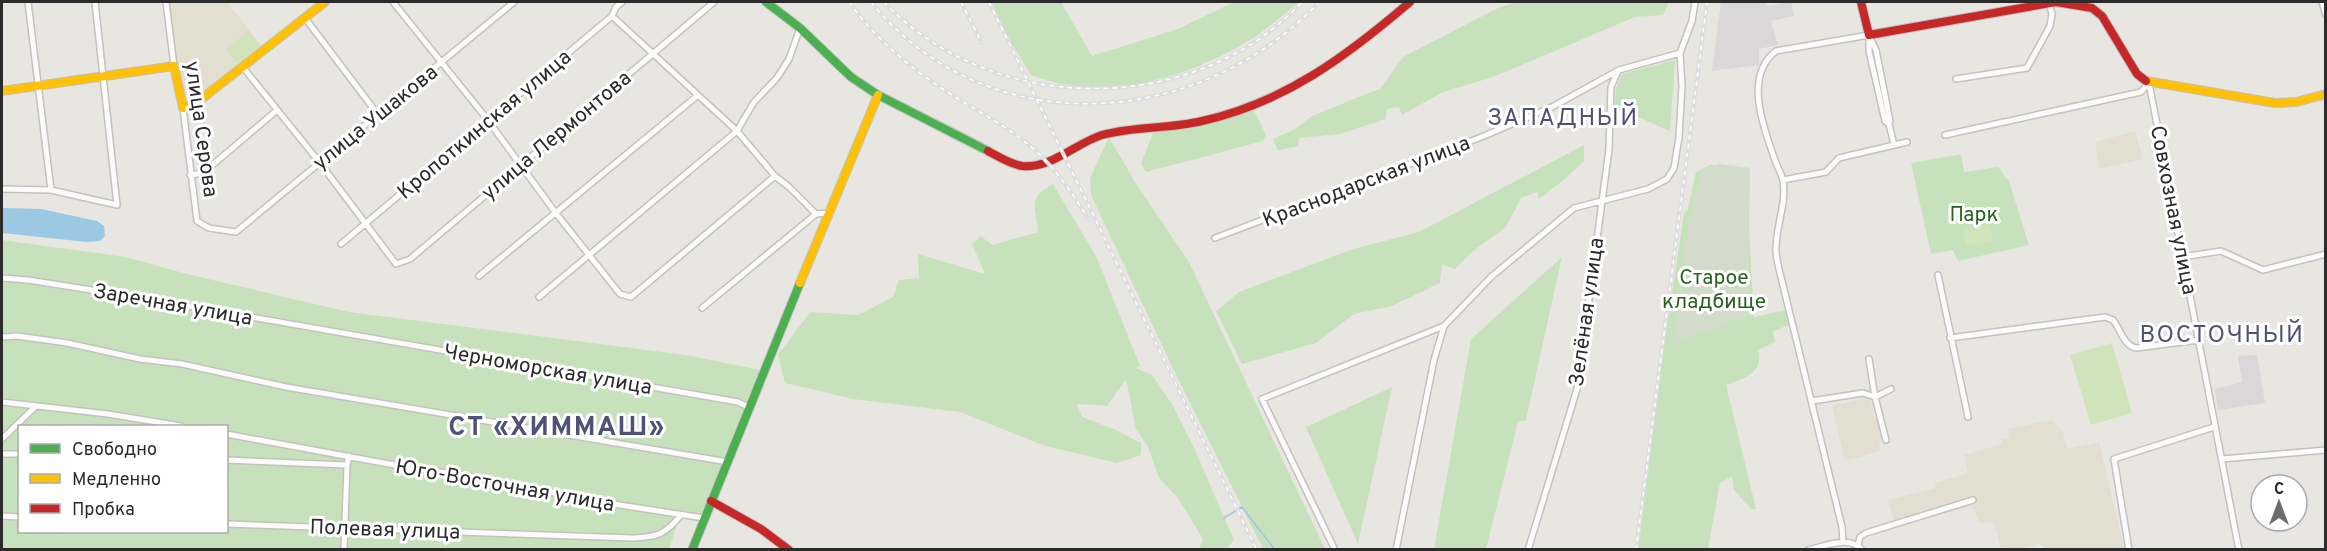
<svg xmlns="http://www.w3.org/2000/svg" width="2327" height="551" viewBox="0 0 2327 551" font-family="Overpass,sans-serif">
<rect width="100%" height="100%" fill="#e8e6e1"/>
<path fill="#d9d7d8" d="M1721 2H1765L1767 6 1791 2 1794 16 1771 21 1778 45 1759 49V65L1712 71Z
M2257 355 2265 403 2218 410 2215 389 2242 382 2238 356Z"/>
<path fill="#e2ded0" d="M168 2H227L261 45 191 102 184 100Z
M2135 131 2143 159 2099 169 2095 142Z
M1870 397 1875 418H1878L1882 439 1879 442 1881 451 1845 461 1832 406Z
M2051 420 2062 430 2068 449 2099 442 2124 549H2046L2040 544 2019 549H2001L1994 522 1980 523 1972 506 1866 535 1894 522 1888 500 1936 488 1935 483 1968 473 1964 455 2002 444 2001 438H2009L2008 429Z"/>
<path fill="#c8e1bd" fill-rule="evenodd" d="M990 2H1061L1092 56 1178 29 1234 2H1299C1284 14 1268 28 1252 39 1188 78 1104 104 1031 75L1001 26Z
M1515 2H1669L1663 15 1635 17 1493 77 1443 92 1402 115 1399 107 1387 109 1386 119 1340 134 1299 138 1298 146 1278 151 1273 139 1295 129 1312 116 1381 88 1403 57 1496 9Z
M1675 60 1670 131 1615 107 1616 88 1622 74Z
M1254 111 1266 135 1263 141 1146 172 1141 164 1153 133 1212 122Z
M1109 137 1135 182 1189 262 1325 549H1263L1177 377 1091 195 1090 178Z
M1584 145V161L1566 178 1539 199 1537 192 1521 198 1506 227 1473 251 1455 269 1442 264 1440 283 1392 306 1354 314 1316 343 1242 364 1216 311 1239 292 1353 249 1419 232Z
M1961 154 1964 172 1998 167 2009 181 2029 245 1958 261 1953 250 1931 254 1911 163Z
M1712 164 1718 172 1747 193 1754 317 1787 310 1789 325 1773 331 1775 342 1758 350C1764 374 1744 378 1726 385L1756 509H1751L1734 490 1732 476 1720 483 1708 549 1638 550 1664 346 1684 214 1688 209 1696 172Z
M1053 184 1097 258 1140 366 1136 368 1152 375 1172 404 1195 450 1234 540 1228 547 1229 549H1199L1203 539 1178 498 1159 478 1148 447 1136 429 1126 379 1107 406 1077 404 1082 417 1114 429 1141 443V455L1117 463 1045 446 960 412 853 399 785 383 778 355 810 312 858 315 893 297 899 280 919 278 918 254 985 274 972 244 981 236 992 245 1038 232C1036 206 1026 199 1053 184Z
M2 240 126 257 183 273 349 312 686 355 765 371 704 518 680 516 669 549 2 550ZM20 426H226V532H20Z
M1562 257 1526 420 1518 422 1486 549H1434L1471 339Z
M1392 387 1358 544 1306 427Z"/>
<path fill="#d3dcca" d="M1720 164 1750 168 1748 316 1674 342 1688 225 1702 169Z"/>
<path fill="#d0e4bb" d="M249 31 260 46 237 63 226 49Z
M1990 225 1993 240 1966 246 1962 230Z
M2112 343 2132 413 2091 425 2070 355Z"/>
<path fill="#9bc9e3" d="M2 208 41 209 97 221 104 226 105 236 100 241 87 242 2 233Z"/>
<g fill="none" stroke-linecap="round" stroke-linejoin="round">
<path stroke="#9bc9e3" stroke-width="1.5" d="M1224 518 1242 507 1275 550"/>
<g stroke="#c2c2c1" stroke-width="8">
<path id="street" d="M28 2 51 190
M166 2 174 66
M393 2 487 119 555 212 620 294 631 297 775 176
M2322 2 2326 15
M612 16 737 131 775 176 789 187 816 214
M305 18 379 116
M1869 35V51L1885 121 1889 124 1894 145
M1871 40 1876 50 1890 121 1889 124
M242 66 320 163 396 264 410 259 714 2
M1956 79 2027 68 2050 26 2052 14 2049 3
M2149 83 2239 550
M183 108 197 221 209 228 236 232 514 2
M1945 135 2141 92 2149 83
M190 175 203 173 276 111
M1783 180 1826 172 1839 158 1907 142
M2 189 51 190 117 205 95 2
M1215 238 1479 138 1552 107 1619 70 1680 53
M341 244 612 16 616 7 622 2
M2182 257 2221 251 2263 270 2326 254
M1938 275 1968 417
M479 276 697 96
M2 278 28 280 142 298 738 402 750 408
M539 297 737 131 754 102 777 78 789 59 800 28
M702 308 816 214 828 213
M2 337 17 336 67 343 140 359 182 364 286 387 728 462
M1950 338 2105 317 2113 320C2121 330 2123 345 2136 348L2199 340
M1869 359 1875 397 1886 440
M1812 401 1863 393 1875 397 1891 389
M2 402 108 414 181 426
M226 434 411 468 463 475 600 502 704 518
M2 439 35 407
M2 454H20
M2222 459 2326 450
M226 460 347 465
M2 516 20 517
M226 524 633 538C656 537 665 535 680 516
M1843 542 1842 527 1779 269C1778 263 1776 257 1776 251 1775 228 1787 204 1783 181 1782 174 1777 167 1775 160 1764 129 1743 76 1776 51L1869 35
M1858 545 1860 537 1866 533 1973 500
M344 550 347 465 349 456
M1335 550 1262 399 1444 326 1491 277 1574 208 1648 189 1667 179 1674 168 1679 137 1682 86 1680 53 1692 21 1695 2
M1396 550 1434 360 1444 326
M1528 550 1577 389 1609 149 1611 87 1618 71
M1808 550C1824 546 1850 535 1862 550
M2129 550 2114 459 2214 427"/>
</g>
<g stroke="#c2c2c1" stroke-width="10">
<path id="fast" d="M766 2 800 28 851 77 878 95 988 151
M692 550 800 283"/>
</g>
<g stroke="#c2c2c1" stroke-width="10">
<path id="slow" d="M2146 81 2275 103 2296 102 2326 94
M2 91 174 66 183 108 195 104 325 2
M800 283 878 95"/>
</g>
<g stroke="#c2c2c1" stroke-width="10">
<path id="jam" d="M1861 2 1869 35 2056 2 2092 8 2102 16 2137 74 2146 81
M988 151C999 157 1010 164 1022 166 1051 169 1076 143 1102 135 1135 126 1169 129 1202 121 1284 103 1347 56 1410 2
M711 501 761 529 789 550"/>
</g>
<use href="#street" stroke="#fcfbfa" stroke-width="5"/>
<use href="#fast" stroke="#4caf50" stroke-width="8"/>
<use href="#slow" stroke="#ffc107" stroke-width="8"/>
<use href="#jam" stroke="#c62828" stroke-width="8"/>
<g stroke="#dedede" stroke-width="4">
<path id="rail" d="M849 2C880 45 920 76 965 103 990 118 1015 132 1037 152 1057 171 1073 194 1087 217
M871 2C987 145 1199 130 1319 2
M884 2C993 117 1194 118 1302 2
M961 2 982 43
M989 2 1257 550
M1636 550 1707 2"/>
</g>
<use href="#rail" stroke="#fff" stroke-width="1.5" stroke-dasharray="4.5" stroke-linecap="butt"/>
</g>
<g text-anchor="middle" stroke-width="6" stroke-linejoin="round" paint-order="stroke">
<g font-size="21" fill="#2b2b2b" stroke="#fff">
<text transform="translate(375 117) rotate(-39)" y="7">улица Ушакова</text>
<text transform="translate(484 124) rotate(-40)" y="7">Кропоткинская улица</text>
<text transform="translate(202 129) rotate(82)" y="7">улица Серова</text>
<text transform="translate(556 135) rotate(-40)" y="7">улица Лермонтова</text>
<text transform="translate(1366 181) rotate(-21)" y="7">Краснодарская улица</text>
<text transform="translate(2174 210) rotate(79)" y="7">Совхозная улица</text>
<text transform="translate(173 304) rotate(10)" y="7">Заречная улица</text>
<text transform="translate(1586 312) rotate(-82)" y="7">Зелёная улица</text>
<text transform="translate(548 369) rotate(10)" y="7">Черноморская улица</text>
<text transform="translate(505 485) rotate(10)" y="7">Юго-Восточная улица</text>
<text transform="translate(385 529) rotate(2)" y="7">Полевая улица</text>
</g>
<g font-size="21" fill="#276221" stroke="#fff">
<text x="1974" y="221">Парк</text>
<text x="1714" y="284">Старое<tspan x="1714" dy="24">кладбище</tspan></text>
</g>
<g font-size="24" letter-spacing="1.5" fill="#4f5277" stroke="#fff">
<text x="1563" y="125">ЗАПАДНЫЙ</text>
<text x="2222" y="342">ВОСТОЧНЫЙ</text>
</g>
<g font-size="27" font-weight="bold" letter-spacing="1.5" fill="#4f5277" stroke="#fff">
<text x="557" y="435">СТ «ХИММАШ»</text>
</g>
</g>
<rect width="2327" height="551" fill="none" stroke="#2b2b2b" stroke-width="6"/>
<rect x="18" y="425" width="210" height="108" fill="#ffffff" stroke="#aaaaaa" stroke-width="1.5"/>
<rect x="30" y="444" width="30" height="9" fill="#4caf50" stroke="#aaaaaa" stroke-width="1.5"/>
<text x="72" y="455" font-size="18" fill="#2b2b2b">Свободно</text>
<rect x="30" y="474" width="30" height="9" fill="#ffc107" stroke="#aaaaaa" stroke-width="1.5"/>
<text x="72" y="485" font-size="18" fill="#2b2b2b">Медленно</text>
<rect x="30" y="504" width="30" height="9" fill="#c62828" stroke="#aaaaaa" stroke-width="1.5"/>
<text x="72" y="515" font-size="18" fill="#2b2b2b">Пробка</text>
<g transform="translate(2279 503)"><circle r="28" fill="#ffffff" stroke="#aaaaaa" stroke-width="1.5"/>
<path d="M0-4.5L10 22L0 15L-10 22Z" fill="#6d6c6b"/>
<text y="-9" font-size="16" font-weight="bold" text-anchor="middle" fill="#2b2b2b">С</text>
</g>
</svg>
